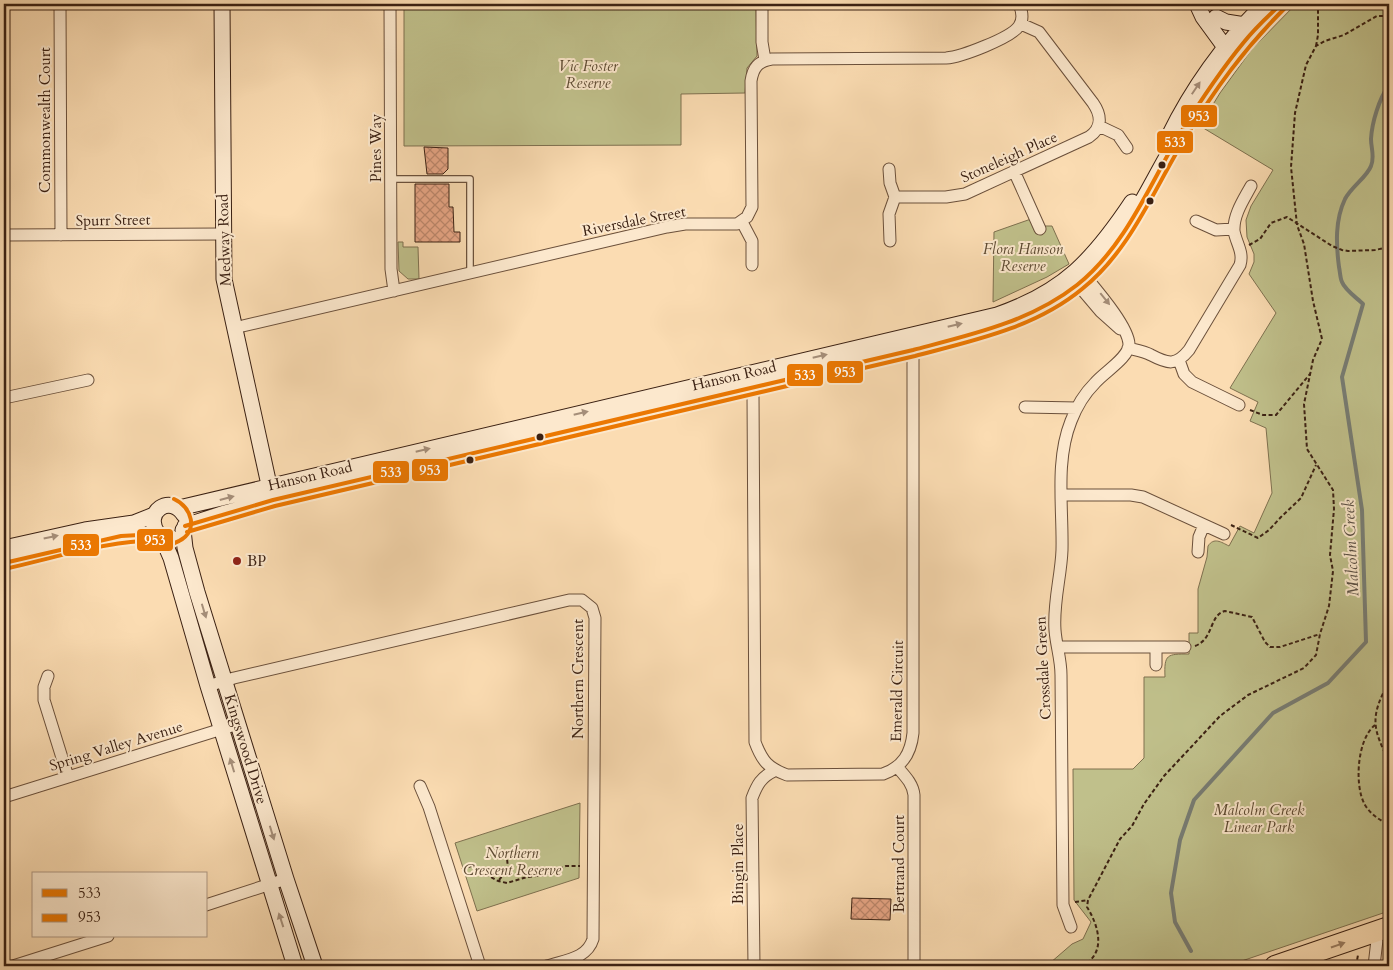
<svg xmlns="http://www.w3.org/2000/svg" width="1393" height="970" viewBox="0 0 1393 970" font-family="Cardo,serif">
<defs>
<pattern id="building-cross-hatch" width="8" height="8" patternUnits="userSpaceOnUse" patternTransform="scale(1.25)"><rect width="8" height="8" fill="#e8a686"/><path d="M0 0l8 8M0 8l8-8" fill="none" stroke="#bd876c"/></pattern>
</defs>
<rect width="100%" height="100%" fill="#fbdcb2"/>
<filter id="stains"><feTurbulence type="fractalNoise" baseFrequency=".004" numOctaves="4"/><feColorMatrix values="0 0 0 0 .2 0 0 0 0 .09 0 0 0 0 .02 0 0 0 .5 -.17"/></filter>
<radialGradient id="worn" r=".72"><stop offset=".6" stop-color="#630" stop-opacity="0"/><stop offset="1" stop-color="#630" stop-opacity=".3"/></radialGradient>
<path fill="#c0c08b" stroke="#7e704f" d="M404 4H756L757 56 747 68 745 93 681 94V145L404 146Z
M1296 4H1389V911L1227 966H1040L1050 963 1072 944 1083 939 1091 922 1074 900 1073 769H1133L1144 758V677H1165C1164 654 1167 654 1189 654V633H1198V589L1207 557 1208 546C1214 537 1221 542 1229 546L1240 526 1254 533 1272 493 1266 428 1250 421 1258 402 1230 388 1276 313 1249 274 1254 262V254L1247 237 1246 220 1251 206 1273 170 1200 126 1220 93 1252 49Z
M1031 219 1045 226H1052L1069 264 1047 277 993 302 994 232Z
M398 242H403V247H418L419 279H408L399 271Z
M580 803 579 878 477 911 455 843Z"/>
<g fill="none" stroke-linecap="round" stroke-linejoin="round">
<path stroke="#787d74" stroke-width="4" d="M1191 951 1175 922 1171 893 1180 840 1194 800 1273 713 1328 683 1366 642 1362 510 1342 377 1363 304C1357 298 1345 290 1342 282 1340 278 1340 271 1339 267 1336 244 1335 220 1345 199 1352 186 1367 177 1371 166 1375 157 1371 148 1371 139 1372 122 1379 99 1389 85"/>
</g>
<path fill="url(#building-cross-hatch)" stroke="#3b2113" d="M424 147 448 148V169L443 174H427Z
M415 184H449V207H453L454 232H460V242H415Z
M852 898 891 899 890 920 851 919Z"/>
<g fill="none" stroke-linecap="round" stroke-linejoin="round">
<g stroke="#6b503b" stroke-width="8">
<path id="lane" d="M391 179H470V273"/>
</g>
<g stroke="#6b503b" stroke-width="13">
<path id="street" d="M60 4 61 235
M390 4 391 269 394 291
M762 4V42L765 60
M1099 126 1118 135 1127 148
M889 169 890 183 895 197 889 214 890 241
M1014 171 1040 229
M895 197H946L965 194 1089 137C1102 128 1102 116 1093 103L1039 32 1021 24
M1196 221 1216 230 1234 229
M742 222 752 241V265
M4 235 223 234
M1073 279 1101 312 1120 329
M234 328 667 227 685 224H737L747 217 752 207 751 81C753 68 758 61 772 59L946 58C961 57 1011 38 1019 26 1024 19 1022 11 1019 4
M1128 348C1136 350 1144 351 1151 355 1168 364 1176 366 1189 350L1240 265C1244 252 1236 243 1234 231 1233 215 1244 199 1251 186
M1179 360 1184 374 1192 382 1239 405
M751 380 753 394 755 742C762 761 768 768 787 775L883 774C903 767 911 753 913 733V350
M4 398 88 380
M1025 407 1077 408
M1062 495H1131L1143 497 1224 534
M1198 552 1199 537 1204 525
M1058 647H1185
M1156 647V665
M48 676 44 687V700L68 777
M208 686 234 678 569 600H582L592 608 595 618 593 939C587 959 565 960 547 966
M898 768C905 776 913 784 914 795V966
M420 786 429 807 480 966
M4 797 238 724
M206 905 286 879
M1071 927 1063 905 1061 675C1061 659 1056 645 1055 630 1053 602 1061 577 1062 550 1063 508 1055 461 1071 421 1076 408 1085 393 1095 383 1104 372 1129 358 1129 344 1128 325 1093 286 1081 271
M13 966 108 936
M754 966 752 798C757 785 761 777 774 771
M1374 966 1378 931"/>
</g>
<g stroke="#3b2113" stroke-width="17">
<path id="secondary" d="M222 4 224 279 271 494
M1197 4 1203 17 1230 54
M1216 17 1226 22 1245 25
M1169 136C1193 87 1226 42 1264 4
M179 508 997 315C1064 292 1094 259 1132 202
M185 526 225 513 273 500 913 350C961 337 1012 326 1056 300 1120 262 1142 196 1179 136 1199 103 1220 72 1244 42 1255 29 1269 16 1281 4
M183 530 185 548 197 592 286 879 315 966
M158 534C142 512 171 493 184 515
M162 537 171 558 208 686 295 966
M4 548 85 530 134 523 154 515
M4 563 121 536 158 534 162 537 171 538"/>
</g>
<g stroke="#3b2113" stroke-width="22">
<path id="highway" d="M1275 966 1389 927"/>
</g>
<path stroke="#3b2113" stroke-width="2" stroke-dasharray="4 2.5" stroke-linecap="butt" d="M1316 46 1318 35V4
M1249 245 1260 239 1271 223 1287 217 1332 246 1342 250 1348 251 1375 250 1389 247
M1250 410 1263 415H1276L1310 374
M1231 525 1258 538 1269 530 1281 517 1301 498 1316 465
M1195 646C1214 639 1209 615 1225 611L1252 617 1265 642 1270 647H1280L1320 634
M1389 682C1370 716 1372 728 1389 761
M1375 725C1357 739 1354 786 1365 805 1371 815 1380 820 1389 825
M462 869 471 866 498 881 507 883 527 877 545 875 566 866H580
M499 880 508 869 507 858
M1075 902 1088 900
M1081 966C1107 955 1099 926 1087 907L1088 900 1120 839 1132 826 1144 804 1164 776 1193 745 1220 716 1248 695 1304 668 1316 655 1320 634 1329 606 1333 571 1330 555 1334 509 1333 490 1307 449 1304 404 1313 360 1322 339 1313 301 1304 244 1297 225 1291 167 1295 113 1306 65 1316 46 1325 41 1344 35 1377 16H1389
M1356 966 1358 955"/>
<use href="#lane" stroke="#fce8cd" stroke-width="5.5"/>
<use href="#street" stroke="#fce8cd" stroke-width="11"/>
<use href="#secondary" stroke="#fce8cd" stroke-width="15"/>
<use href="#highway" stroke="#fbdcb2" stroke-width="20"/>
<g stroke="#fce8cd" stroke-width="8">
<path id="bus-1" d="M185 526 273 500 913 350C970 335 1030 322 1077 285 1125 247 1149 186 1179 135 1199 103 1220 71 1244 42 1255 28 1268 16 1281 4
M4 563 121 536 158 534"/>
</g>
<g stroke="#fce8cd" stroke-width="8">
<path id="bus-2" d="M187 532 275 506 915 356C972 341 1035 328 1082 289 1130 251 1153 191 1184 140 1214 90 1244 49 1285 8
M5 569C49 559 97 544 142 541 146 541 153 540 157 540 165 542 171 546 179 541 199 531 192 507 174 499"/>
</g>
<use href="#bus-1" stroke="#eb7802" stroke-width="4"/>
<use href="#bus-2" stroke="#eb7802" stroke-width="4"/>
</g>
<defs><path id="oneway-solid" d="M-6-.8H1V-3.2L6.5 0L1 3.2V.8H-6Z" transform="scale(1.25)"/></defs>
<g fill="#a58e79">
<use href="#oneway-solid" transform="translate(1196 88) rotate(-56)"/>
<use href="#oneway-solid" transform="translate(1105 299) rotate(51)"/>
<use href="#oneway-solid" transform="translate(955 325) rotate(-13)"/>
<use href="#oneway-solid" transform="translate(820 356) rotate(-13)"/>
<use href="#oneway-solid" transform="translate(581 413) rotate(-13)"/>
<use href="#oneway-solid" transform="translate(423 450) rotate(-13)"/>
<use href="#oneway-solid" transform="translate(227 498) rotate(-15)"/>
<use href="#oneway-solid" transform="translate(51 537) rotate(-12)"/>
<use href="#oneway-solid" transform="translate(204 611) rotate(73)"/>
<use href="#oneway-solid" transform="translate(232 765) rotate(-107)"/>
<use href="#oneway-solid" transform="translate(272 833) rotate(73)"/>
<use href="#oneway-solid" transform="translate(281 920) rotate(-108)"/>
</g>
<use fill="#9b7e62" href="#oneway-solid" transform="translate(1338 945) rotate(-19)"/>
<g fill="#3b2113" stroke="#fce8cd" stroke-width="2">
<circle cx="1162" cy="165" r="4.5"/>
<circle cx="1150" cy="201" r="4.5"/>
<circle cx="540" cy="437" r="4.5"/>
<circle cx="470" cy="460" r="4.5"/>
</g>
<circle fill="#8f2418" stroke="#fce8cd" stroke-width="2" cx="237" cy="561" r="5"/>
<g text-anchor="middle" stroke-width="4" stroke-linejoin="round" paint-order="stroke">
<g font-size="15" font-style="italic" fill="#5c4931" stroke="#fce8cd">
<text x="588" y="71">Vic Foster<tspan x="588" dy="17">Reserve</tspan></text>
<text x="1023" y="254">Flora Hanson<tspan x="1023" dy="17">Reserve</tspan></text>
<text x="1259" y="815">Malcolm Creek<tspan x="1259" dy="17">Linear Park</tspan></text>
<text x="512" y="858">Northern<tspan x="512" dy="17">Crescent Reserve</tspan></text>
</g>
<g font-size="15" fill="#3b2113" stroke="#fce8cd">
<text transform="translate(45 120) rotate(-90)" y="5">Commonwealth Court</text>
<text transform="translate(376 148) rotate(-90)" y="5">Pines Way</text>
<text transform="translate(1009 157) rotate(-24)" y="5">Stoneleigh Place</text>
<text transform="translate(113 220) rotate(-1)" y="5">Spurr Street</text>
<text transform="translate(634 221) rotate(-11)" y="5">Riversdale Street</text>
<text transform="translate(224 240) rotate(-92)" y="5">Medway Road</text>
<text transform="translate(734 376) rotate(-13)" y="5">Hanson Road</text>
<text transform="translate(310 476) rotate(-13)" y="5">Hanson Road</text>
<text transform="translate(1043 668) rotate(-93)" y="5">Crossdale Green</text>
<text transform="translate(578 679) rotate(-90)" y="5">Northern Crescent</text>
<text transform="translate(897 691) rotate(-89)" y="5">Emerald Circuit</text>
<text transform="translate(116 746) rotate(-17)" y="5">Spring Valley Avenue</text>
<text transform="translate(246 749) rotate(73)" y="5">Kingswood Drive</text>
<text transform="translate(738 864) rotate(-90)" y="5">Bingin Place</text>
<text transform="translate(899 864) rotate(-90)" y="5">Bertrand Court</text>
</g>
<g font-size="15" fill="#3b2113" stroke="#fce8cd" text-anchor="start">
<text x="247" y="566">BP</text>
</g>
<g font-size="16" font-style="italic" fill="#5a4f44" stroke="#fce8cd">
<text transform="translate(1350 548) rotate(-93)" y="6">Malcolm Creek</text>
</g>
</g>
<g stroke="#fce8cd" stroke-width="2">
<rect x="1180" y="104" width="38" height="24" rx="5" fill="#eb7802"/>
<rect x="1156" y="130" width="38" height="24" rx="5" fill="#eb7802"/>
<rect x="826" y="360" width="38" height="24" rx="5" fill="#eb7802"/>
<rect x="786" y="363" width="38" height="24" rx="5" fill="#eb7802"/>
<rect x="411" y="458" width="38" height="24" rx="5" fill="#eb7802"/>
<rect x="372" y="460" width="38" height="24" rx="5" fill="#eb7802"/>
<rect x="136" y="528" width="38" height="24" rx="5" fill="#eb7802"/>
<rect x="62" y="533" width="38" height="24" rx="5" fill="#eb7802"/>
</g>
<g font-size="14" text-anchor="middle" font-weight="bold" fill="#fff">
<text x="1199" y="121">953</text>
<text x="1175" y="147">533</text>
<text x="845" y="377">953</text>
<text x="805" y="380">533</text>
<text x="430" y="475">953</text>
<text x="391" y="477">533</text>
<text x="155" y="545">953</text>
<text x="81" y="550">533</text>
</g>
<rect width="1393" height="970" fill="none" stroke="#fbdcb2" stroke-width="20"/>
<rect x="5" y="5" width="1383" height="960" fill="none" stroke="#3b2113" stroke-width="2.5"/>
<rect x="10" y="10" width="1373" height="950" fill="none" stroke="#3b2113"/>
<rect x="32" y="872" width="175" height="65" fill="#fce8cd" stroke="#af9883"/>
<rect x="42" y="889" width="25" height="8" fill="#eb7802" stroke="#af9883"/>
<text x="78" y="898" font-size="15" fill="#3b2113">533</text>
<rect x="42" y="914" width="25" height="8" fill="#eb7802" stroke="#af9883"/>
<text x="78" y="922" font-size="15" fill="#3b2113">953</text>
<rect width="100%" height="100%" filter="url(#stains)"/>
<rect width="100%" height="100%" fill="url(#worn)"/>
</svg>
